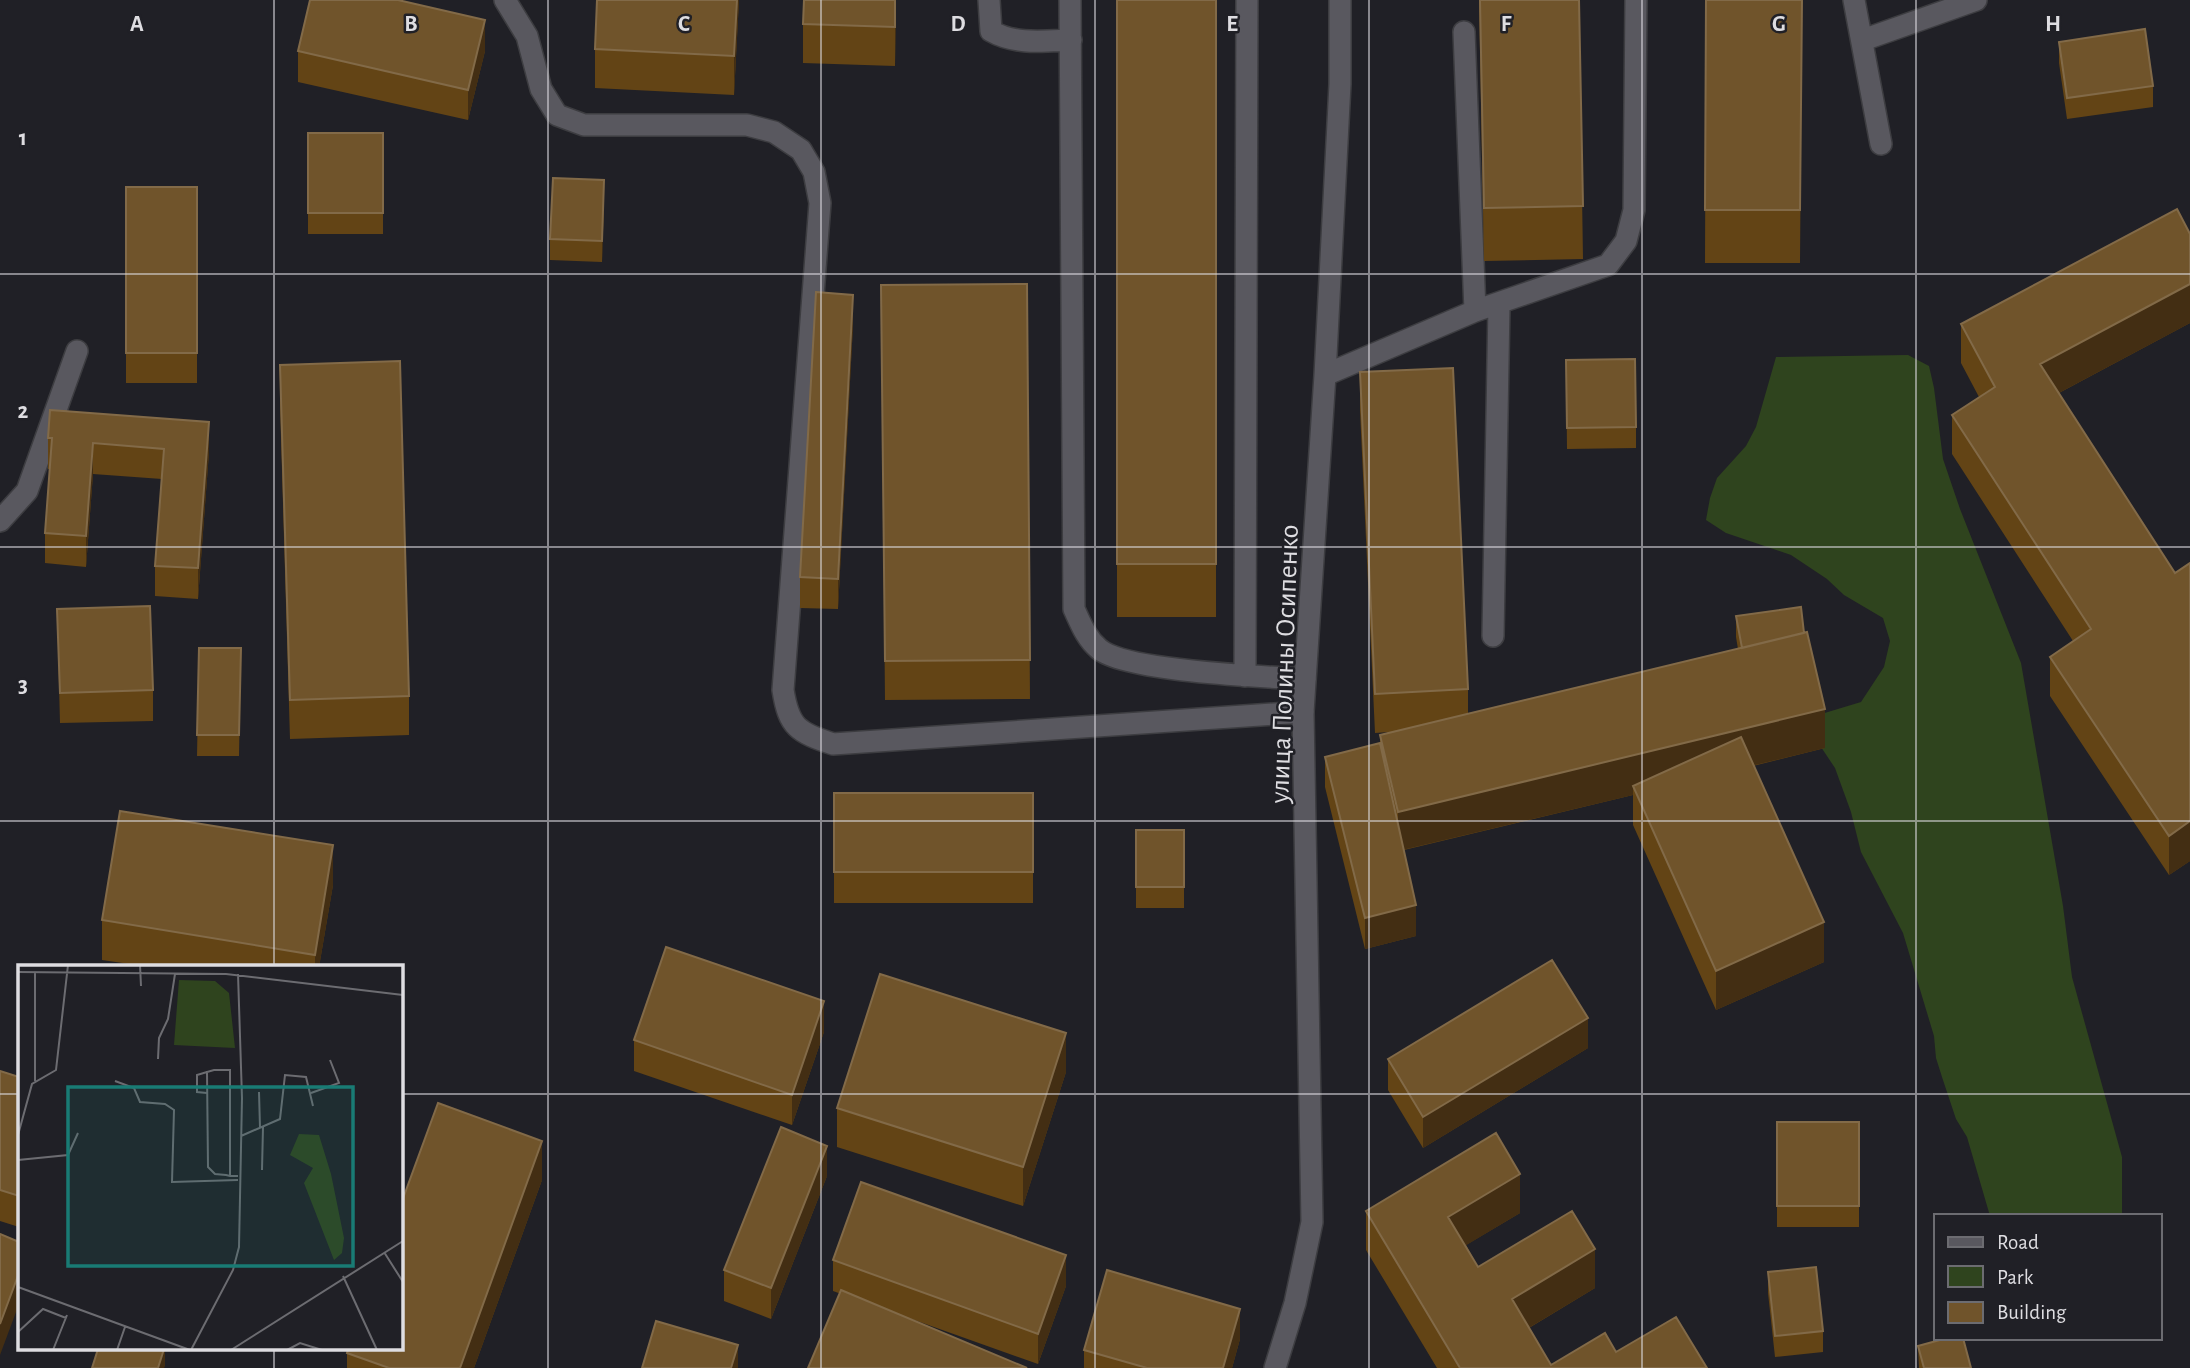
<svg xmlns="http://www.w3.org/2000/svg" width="2190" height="1368" viewBox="0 0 2190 1368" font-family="'Alegreya Sans',sans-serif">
<rect width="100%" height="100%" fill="#202026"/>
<path fill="#2f441e" d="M1908 355 1929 366 1934 388 1943 459 1960 509 2021 663 2063 906 2072 977 2122 1157V1216H1990L1967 1137 1956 1119 1942 1077 1936 1058 1934 1036 1903 933 1861 852 1851 812 1835 768 1813 735 1818 715 1861 702 1884 667 1890 641 1883 618 1844 595 1827 579 1791 555 1726 533 1706 520 1710 498 1717 478 1746 446 1756 427 1776 357Z"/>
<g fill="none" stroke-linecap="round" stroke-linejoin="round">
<g stroke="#3d3d41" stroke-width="24">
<path id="service" d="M505 0 527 36 541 89 557 115 584 125H747L774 132 801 150 814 172 820 203 783 690C789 728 798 732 833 744L1303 712
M989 0 991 31C1015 45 1044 41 1071 40
M1070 0 1074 609C1081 624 1086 638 1099 649 1125 671 1266 677 1305 679
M0 521 27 491 77 351
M1245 676 1247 0"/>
</g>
<g stroke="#3d3d41" stroke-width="24">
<path id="minor" d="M1854 0 1881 144
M1464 32 1475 311
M1863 40 1976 0
M1325 375 1475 311 1608 265 1626 241 1634 210 1636 0
M1493 636 1499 305
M1275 1368 1295 1303 1312 1222 1303 712 1325 375 1340 84V0"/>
</g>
<use href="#service" stroke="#59585f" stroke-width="21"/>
<use href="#minor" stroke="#59585f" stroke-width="21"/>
</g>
<path fill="#634415" d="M739 0 734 95 595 88V49Z
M896 0 895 66 803 63V24Z
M1117 0H1216V617H1117Z
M1479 0H1579L1583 259 1484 261Z
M1706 0H1802L1800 263H1705Z
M2059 42 2153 86V107L2067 119 2059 63Z
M298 51H485L468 120 298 82Z
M308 133H383V234H308Z
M126 187H197V383H126Z
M604 201 602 262 550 260V239Z
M2190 234V323L2059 393 2175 573 2190 563V861L2169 875 2050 696V657L2073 641 1952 454V415L1979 397 1961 363V324Z
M1027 284 1030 699 885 700 881 285Z
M853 325 838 609 800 608V577Z
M1566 360 1636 427V448L1567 449Z
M280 365 409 696V735L290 739 280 404Z
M1360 372 1468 689V714L1738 649 1736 637V616L1804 633 1825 748 1753 766 1824 962 1716 1010 1633 825V795L1404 850 1416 936 1365 949 1325 787V757L1380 743V735L1389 732 1375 733 1360 411Z
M48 438 209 452 198 599 155 596V566L162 479 93 474 86 567 45 563V533L50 469H48Z
M57 609 153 690V721L60 723Z
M199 648H241L239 756H197Z
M834 793H1033V903H834Z
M1136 830H1184V908H1136Z
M333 885 319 967H150L102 960V920Z
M824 1032 792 1125 634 1071V1040Z
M1588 1048 1423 1148 1388 1090V1059Z
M0 1071 19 1077V1227L0 1221Z
M1066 1072 1023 1206 837 1147V1108Z
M1777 1122H1859V1227H1777Z
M827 1176 771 1319 724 1301V1270Z
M542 1180 474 1368H347V1353Z
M1366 1211 1520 1213 1466 1245 1478 1267 1595 1288 1529 1328 1551 1365 1616 1352 1707 1368H1437L1366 1250Z
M833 1260 1066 1286 1038 1364 833 1291Z
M1768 1272 1823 1331V1352L1775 1357 1768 1293Z
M1240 1339 1232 1368H1084V1350Z
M1918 1346 1971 1368H1919Z"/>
<path fill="#432e13" d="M737 0H739L734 95V56Z
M895 0H896L895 66Z
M485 20V51L468 120V90Z
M604 180V201L602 262V241Z
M2190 284V323L2040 403V364Z
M853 295V325L838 609V579Z
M209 422V452L198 599V568Z
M93 443V474L86 567V536Z
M1825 709V748L1636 794 1633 786V795L1398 851V812Z
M2190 821V861L2169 875V836Z
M333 845V885L319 967H315V955Z
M1416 905V936L1365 949V918Z
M1824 922V962L1716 1010V971Z
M824 1001V1032L792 1125V1095Z
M1588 1018V1048L1423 1148V1117Z
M1066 1033V1072L1023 1206V1167Z
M542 1141V1180L474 1368H460Z
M827 1146V1176L771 1319V1288Z
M1520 1174V1213L1448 1256V1217Z
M1595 1249V1288L1512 1338V1299Z
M1066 1255V1286L1038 1364V1334Z
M19 1273V1304L0 1355V1324Z
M1240 1309V1339L1232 1368H1223Z
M738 1345V1368H731Z
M164 1349H165V1366L164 1368H158Z"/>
<path fill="#70542b" stroke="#826a48" stroke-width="2" d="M310 0H398L485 20 468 90 298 51Z
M597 0H737L734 56 595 49Z
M804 0H895V27L803 24Z
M1117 0H1216V564H1117Z
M1480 0H1579L1583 206 1484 208Z
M1706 0H1802L1800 210H1705Z
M2145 29 2153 86 2067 98 2059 42Z
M308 133H383V213H308Z
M553 178 604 180 602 241 550 239Z
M126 187H197V353H126Z
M2177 209 2190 234V284L2040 364 2175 573 2190 563V821L2169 836 2050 657 2091 629 1952 415 1995 387 1961 324Z
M1027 284 1030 660 885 661 881 285Z
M816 292 853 295 838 579 800 577Z
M1635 359 1636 427 1567 428 1566 360Z
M400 361 409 696 290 700 280 365Z
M1453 368 1468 689 1375 694 1360 372Z
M50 410 209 422 198 568 155 566 164 449 93 443 86 536 45 533 52 438H48Z
M150 606 153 690 60 693 57 609Z
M1801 607 1804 633 1742 648 1736 616Z
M1807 632 1825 709 1398 812 1380 735Z
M199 648H241L239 735H197Z
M1741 737 1824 922 1716 971 1633 786Z
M1380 743 1416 905 1365 918 1325 757Z
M834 793H1033V872H834Z
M120 811 333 845 315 955 102 920Z
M1136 830H1184V887H1136Z
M666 947 824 1001 792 1095 634 1040Z
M1552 960 1588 1018 1423 1117 1388 1059Z
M880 974 1066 1033 1023 1167 837 1108Z
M0 1071 19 1077V1196L0 1190Z
M438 1103 542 1141 460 1368H389L347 1353 348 1349H401V1204Z
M1777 1122H1859V1206H1777Z
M781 1127 827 1146 771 1288 724 1270Z
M1496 1133 1520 1174 1448 1217 1478 1267 1572 1211 1595 1249 1512 1299 1551 1365 1605 1333 1616 1352 1676 1317 1707 1368H1460L1366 1211Z
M861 1182 1066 1255 1038 1334 833 1260Z
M0 1234 19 1242V1273L0 1324Z
M1816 1267 1823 1331 1775 1336 1768 1272Z
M1107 1270 1240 1309 1223 1368H1147L1084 1350Z
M841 1290 1027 1368H808Z
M656 1321 738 1345 731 1368H642Z
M1947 1338H1963L1971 1368H1924L1918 1346Z
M98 1349H164L158 1368H92Z"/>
<path fill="none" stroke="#dedde1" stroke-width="2" stroke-opacity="0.55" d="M274 0V967M548 0V1368M821 0V1368M1095 0V1368M1369 0V1368M1642 0V1368M1916 0V1368M0 274H2190M0 547H2190M0 821H2190M0 1094H19M401 1094H2190M274 1349V1368"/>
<g text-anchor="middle" stroke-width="5" stroke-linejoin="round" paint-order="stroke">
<g font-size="28" fill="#dedde1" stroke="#202026">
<text transform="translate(1283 664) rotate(-88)" y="10">улица Полины Осипенко</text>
</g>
</g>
<g transform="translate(18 965)">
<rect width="385" height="385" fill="#202026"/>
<path d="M161 15 197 16 211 28 217 83 156 80ZM281 169 301 170 313 209 326 273 324 288 316 295 286 218 295 203 272 190Z" fill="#2f441e"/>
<path fill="none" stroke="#6c6c71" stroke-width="2" d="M122 0 123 21M0 7 208 9 385 30M17 8V116M140 94 141 73 150 54 157 9M189 107 179 110V127L189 128M97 116 116 123 122 137 147 139 156 145 154 217 220 215M241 127 242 163M293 128 321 118 312 95M0 170 14 119 38 105 50 0M223 171 262 154 267 110 288 112 295 141M0 195 50 190 60 168M244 205 245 162M212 211V105H196L189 107 190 202 197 209 208 210 212 211H220M366 287 385 317M325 311 359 385M0 322 172 385M0 367 25 344 48 353M35 385 49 350M99 385 107 362M173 385 215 305 221 282 224 133 220 9M213 385 385 276M269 385 282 378 304 385"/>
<path fill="#197b74" fill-opacity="0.15" stroke="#197b74" stroke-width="3.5" d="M50 122H335V301H50Z"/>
<rect width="385" height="385" fill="none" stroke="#dedde1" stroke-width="3.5"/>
</g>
<g font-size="23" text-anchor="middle" font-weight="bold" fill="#dedde1" stroke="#202026" stroke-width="5" stroke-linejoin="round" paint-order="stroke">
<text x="137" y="31">A</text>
<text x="411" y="31">B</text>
<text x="684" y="31">C</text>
<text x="958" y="31">D</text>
<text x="1232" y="31">E</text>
<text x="1506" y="31">F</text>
<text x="1779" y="31">G</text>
<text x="2053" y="31">H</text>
<text x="23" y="145">1</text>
<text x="23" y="418">2</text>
<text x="23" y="692">3</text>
</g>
<rect x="1934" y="1214" width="228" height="126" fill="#202026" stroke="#6c6c71" stroke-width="2"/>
<rect x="1948" y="1237" width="35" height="10" fill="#59585f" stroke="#6c6c71" stroke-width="2"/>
<text x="1997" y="1249" font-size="21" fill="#dedde1">Road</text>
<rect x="1948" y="1266" width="35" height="21" fill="#2f441e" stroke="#6c6c71" stroke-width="2"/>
<text x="1997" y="1284" font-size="21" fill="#dedde1">Park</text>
<rect x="1948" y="1302" width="35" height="21" fill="#70542b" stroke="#6c6c71" stroke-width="2"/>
<text x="1997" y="1319" font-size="21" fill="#dedde1">Building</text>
</svg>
